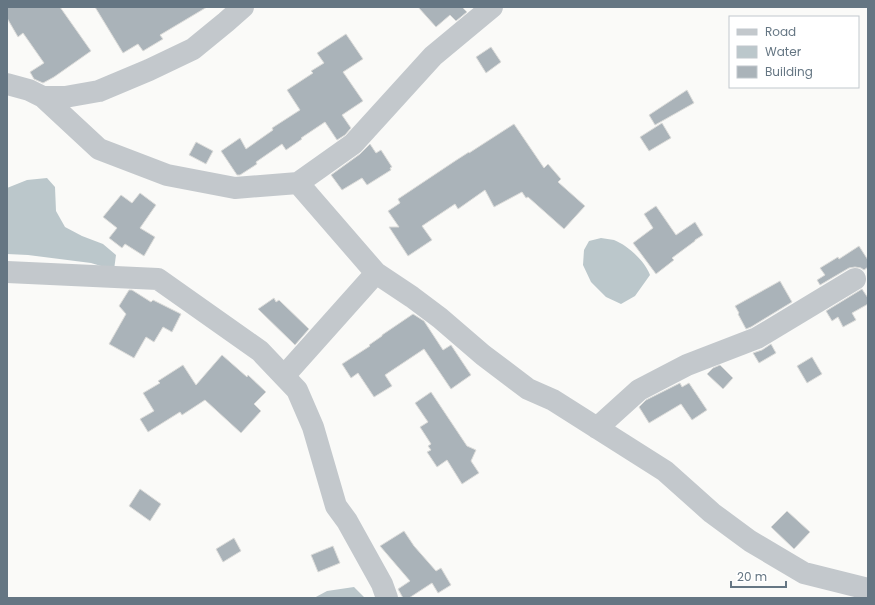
<svg xmlns="http://www.w3.org/2000/svg" width="875" height="605" viewBox="0 0 875 605" font-family="Poppins,sans-serif">
<rect width="100%" height="100%" fill="#fafaf8"/>
<path fill="#bbc7cb" d="M47 178 55 187 56 211 65 227 82 236 103 244 116 255 114 270 91 263 28 255 7 254V188L27 180Z
M601 238C605 239 610 239 614 240 627 245 645 261 650 275L635 296 621 304 606 297 591 282 583 265 584 250 589 241Z
M354 587 365 598H314L327 591Z"/>
<path fill="#aab3b9" stroke="#dcdcda" d="M7 7H60L91 51 54 77 43 83 34 79 30 72 44 63 23 33 18 37 7 18Z
M95 7H207L160 35 163 39 143 51 138 44 123 53Z
M418 7H462L467 12 456 21 450 15 436 27Z
M346 34 363 59 343 72 363 101 342 115 351 128 345 135 337 140 325 122 301 138 302 139 286 150 282 144 256 162 257 164 240 175H237L221 151 240 138 246 149 273 130 272 128 300 110 287 90 313 73 311 71 324 63 317 53Z
M491 47 501 62 486 73 476 57Z
M687 90 694 103 655 125 649 115Z
M662 123 671 138 649 151 640 137Z
M514 124 544 168 548 164 561 179 558 182 585 206 564 229 528 197 526 198 522 192 494 207 485 190 458 209 455 204 422 226 432 240 408 256 389 227H399L388 211 400 203 398 199 455 161 469 152V153Z
M196 142 213 151 206 164 189 155Z
M370 144 376 153 381 150 392 167 390 168 391 170 367 185 362 178 342 190 331 175 360 154Z
M140 193 156 205 140 228 155 237 144 256 125 244 122 248 109 238 117 228 103 217 121 195 132 203Z
M656 206 676 235 695 222 703 235 695 240V241L672 258 674 260 656 274 633 243 653 228 644 214Z
M859 246 868 260V267L864 270 861 268 855 267 849 268 820 285 817 280 825 275 820 268 838 257 839 259Z
M780 281 792 302 751 327 746 329 738 314 739 313 735 306Z
M862 289 868 298V304L852 313 856 320 843 327 838 317 832 321 826 311Z
M129 290H132L151 302 153 300 181 314 172 332 163 327 154 342 146 337 134 358 109 344 126 314 119 306Z
M274 298 276 302 279 300 309 329 295 345 258 309Z
M413 314 424 321 443 350 451 345 471 375 451 389 424 349 385 375 392 386 374 397 358 373 351 378 342 364 370 346 369 345 382 336V335Z
M771 344 776 353 759 363 753 353 762 350Z
M222 355 247 377 248 375 266 392 254 404 261 411 241 433 205 400 182 415 180 412 148 432 140 419 154 411 143 393 160 383 158 381 183 365 196 385Z
M812 357 822 374 807 383 797 366Z
M720 365 733 378 723 389 707 374 713 368Z
M680 383 682 387 689 383 707 410 692 420 681 404 649 423 639 407 646 400Z
M431 392 467 446 476 450 471 461 479 473 462 484 447 460 437 467 427 452 431 450 428 446 431 444 420 427 428 422 415 403Z
M140 489 161 504 150 521 129 506Z
M787 511 810 532 794 549 771 527Z
M404 531 414 546 436 571 441 568 451 585 438 593 432 583 409 598H403L398 589 410 581 380 546Z
M234 538 241 551 223 562 216 549Z
M333 546 340 563 318 572 311 555Z"/>
<g fill="none" stroke-linecap="round" stroke-linejoin="round">
<path stroke="#c3c8cc" stroke-width="22" d="M7 84 29 90 43 97 99 149 167 175 235 188 298 183
M43 97H65L99 91 149 70 193 49 226 22 243 7
M7 272 158 279 260 351 297 390 313 427 336 506 347 521 382 584 387 598
M376 273 412 297 440 318 483 355 528 389 553 400 665 471 712 513 750 541 804 573 868 589
M284 376 376 273 298 183 353 144 433 56 492 7
M597 428 639 390 687 365 757 338 855 279"/>
</g>
<rect width="875" height="605" fill="none" stroke="#657683" stroke-width="16"/>
<rect x="729" y="16" width="130" height="72" fill="#ffffff" stroke="#c1c8cd"/>
<rect x="737" y="29" width="20" height="6" fill="#c3c8cc" stroke="#c1c8cd"/>
<text x="765" y="36" font-size="12" fill="#657683">Road</text>
<rect x="737" y="46" width="20" height="12" fill="#bbc7cb" stroke="#c1c8cd"/>
<text x="765" y="56" font-size="12" fill="#657683">Water</text>
<rect x="737" y="66" width="20" height="12" fill="#aab3b9" stroke="#c1c8cd"/>
<text x="765" y="76" font-size="12" fill="#657683">Building</text>
<path d="M731 581v6h55v-6" fill="none" stroke="#657683" stroke-width="2"/>
<text x="737" y="581" font-size="12" fill="#657683" stroke="#ffffff" stroke-width="3" paint-order="stroke">20 m</text>
</svg>
